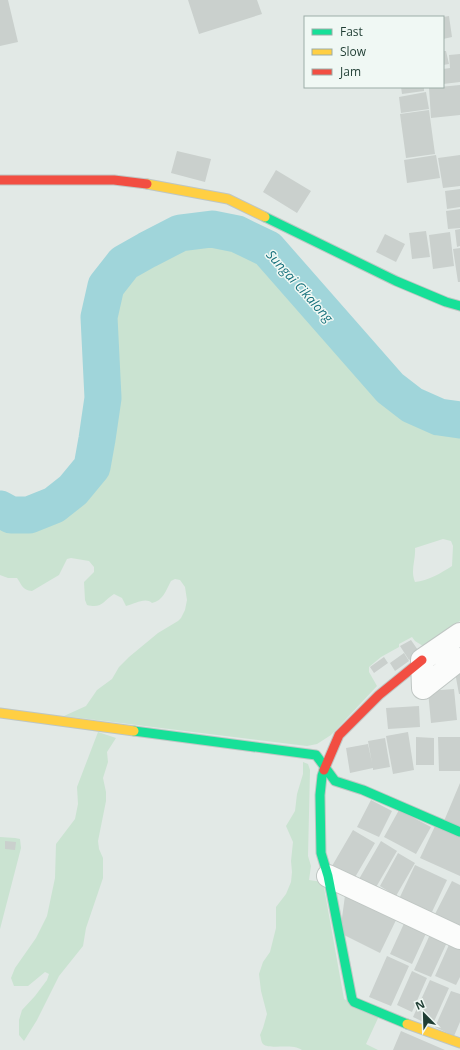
<svg xmlns="http://www.w3.org/2000/svg" width="460" height="1050" font-family="'Open Sans',sans-serif">
<rect width="100%" height="100%" fill="#e2e9e6"/>
<path fill="#cae3d1" fill-rule="evenodd" d="M210 244H236L260 257 279 272 300 298 311 307 334 342 349 362 361 376 378 391 401 416 430 432 460 438V621L423 646 415 641 412 637 399 644V647L381 657 369 667V672L377 686 331 735 317 744 307 746 64 716 86 706 97 690 112 679 119 667 129 657 158 633 178 621 181 618 185 610 187 600 185 587 180 580 175 579 171 581C166 590 163 601 152 603 145 597 135 604 126 606L122 598 114 594C103 601 102 609 87 605L85 600 84 582 94 572V567L89 561 71 558 67 559 59 575 32 591C22 590 22 585 17 578H8L0 575V519L11 521 37 520 55 517 79 501 95 473 104 445 110 398 113 362 109 310 119 293 131 281 153 264 184 250ZM443 539 451 541 453 546 452 566C441 573 428 581 415 582 410 570 416 560 415 548Z
M98 732 116 738 107 752 108 762 103 778 106 792V801L98 841 99 849 103 858V878L86 928 83 946 59 976 37 1020 24 1041 19 1035V1020L22 1010 35 996 47 980 49 974 45 972 28 986H14L11 978 15 968 36 938 47 916 55 878 56 844 75 819 78 804 77 787Z
M303 762 308 764 310 770 308 856 311 866 309 880 323 882 344 999 379 1016 366 1044 378 1050H302C292 1043 269 1050 263 1044 261 1042 261 1037 260 1035L263 1028 267 1014 261 991 259 974 263 962 270 952 276 928V907L286 894 291 882 292 872 291 861 293 842 286 826 295 811 297 794 303 774Z
M0 837 15 838 20 839 21 848 0 929Z"/>
<g fill="none" stroke-linecap="round" stroke-linejoin="round">
<path stroke="#a0d5da" stroke-width="37" d="M0 509 11 515H29L54 505 73 490 92 467 97 439 103 398 99 317 106 286 124 263 147 250 180 233 212 229 237 234 268 249 390 388 412 405 439 417 460 420"/>
</g>
<path fill="#cad0cd" d="M0 0H8L18 42 0 46Z
M188 0H257L262 14 199 34Z
M449 16 452 37 443 39V17Z
M443 51H446L449 64 443 65Z
M460 54V82L443 84V69L450 68 449 55Z
M460 85V115L431 118 429 88Z
M401 87H424V91L402 94Z
M426 92 429 109 401 113 399 97Z
M429 110 435 154 406 158 400 114Z
M177 151 211 159 205 182 171 173Z
M436 155 440 178 407 183 404 160Z
M460 155V186L443 188 438 158Z
M276 170 311 191 297 213 263 192Z
M460 189V207L447 209 445 191Z
M460 209V228L448 229 446 211Z
M460 229V246L457 247 455 230Z
M426 231 430 257 412 259 409 233Z
M450 232 454 266 433 269 429 235Z
M385 234 405 244 396 262 376 252Z
M460 248V282H458L453 249Z
M411 640 420 653 409 660 400 646Z
M404 653 409 661 395 671 390 663Z
M384 657 388 663 374 673 370 667Z
M460 666V694H459L454 667Z
M454 689 457 720 431 723 428 691Z
M419 706 420 727 388 729 386 708Z
M408 732 414 770 393 774 386 736Z
M416 737 434 738V765H416Z
M438 737H460V771H439Z
M385 738 390 767 373 770V768L350 773 346 748 368 744 372 763 368 741Z
M460 783V828L444 821Z
M371 800 392 811 379 837 357 827Z
M399 810 431 827 416 854 384 837Z
M436 824 460 835V876L420 858Z
M353 830 375 843 354 879 332 866Z
M5 841 16 842 15 850 5 849Z
M381 841 397 851 375 889 359 879Z
M398 853 415 863 396 896 380 886Z
M415 865 447 880 431 914 399 899Z
M452 881 460 885V928L434 916Z
M346 888 399 914 380 953 340 933Z
M407 917 429 927 412 964 390 954Z
M432 930 449 938 431 977 414 970Z
M452 938 460 941V977L456 985 435 976Z
M387 956 409 966 391 1006 369 997Z
M412 971 427 978 412 1012 397 1005Z
M430 980 449 988 432 1026 413 1017Z
M451 991 460 994V1022L454 1036 435 1027Z
M401 1031 445 1050H393Z"/>
<g fill="none" stroke-linecap="round" stroke-linejoin="round">
<g stroke="#bfc6c3" stroke-width="24">
<path id="street" d="M423 688 422 660 460 634
M423 688 460 659
M328 876 460 938"/>
</g>
<g stroke="#bec6c3" stroke-width="11">
<path id="fast" d="M265 217 396 281 446 302 460 306
M134 731 316 755 335 781 363 790 460 832
M324 770 322 776 320 795 321 853 328 876 352 999 354 1002 407 1024"/>
</g>
<g stroke="#bec6c3" stroke-width="11">
<path id="slow" d="M147 184 228 199 265 217
M0 713 134 731
M407 1024 460 1043"/>
</g>
<g stroke="#bec6c3" stroke-width="11">
<path id="jam" d="M0 180H114L147 184
M324 770 339 735 379 695 422 660"/>
</g>
<use href="#street" stroke="#fbfcfb" stroke-width="22"/>
<use href="#fast" stroke="#16e098" stroke-width="9"/>
<use href="#slow" stroke="#ffcf43" stroke-width="9"/>
<use href="#jam" stroke="#f24e42" stroke-width="9"/>
</g>
<g text-anchor="middle" dominant-baseline="central" stroke-width="3" stroke-linejoin="round" paint-order="stroke">
<g font-size="13" font-style="italic" fill="#16717c" stroke="#f0f8f4">
<text transform="translate(300 286) rotate(48)">Sungai Cikalong</text>
</g>
</g>
<rect x="304" y="16" width="140" height="72" fill="#f0f8f4" stroke="#9cada7"/>
<rect x="312" y="29" width="20" height="6" fill="#16e098" stroke="#9cada7"/>
<text x="340" y="36" font-size="12" fill="#1f3d33">Fast</text>
<rect x="312" y="49" width="20" height="6" fill="#ffcf43" stroke="#9cada7"/>
<text x="340" y="56" font-size="12" fill="#1f3d33">Slow</text>
<rect x="312" y="69" width="20" height="6" fill="#f24e42" stroke="#9cada7"/>
<text x="340" y="76" font-size="12" fill="#1f3d33">Jam</text>
<g transform="translate(424 1014) rotate(337)" stroke="#f0f8f4" stroke-width="3" paint-order="stroke">
<path d="M0-3L7 15L0 10L-7 15Z" fill="#1f3d33"/>
<text y="-6" font-size="11" font-weight="bold" text-anchor="middle" fill="#1f3d33">N</text>
</g>
</svg>
